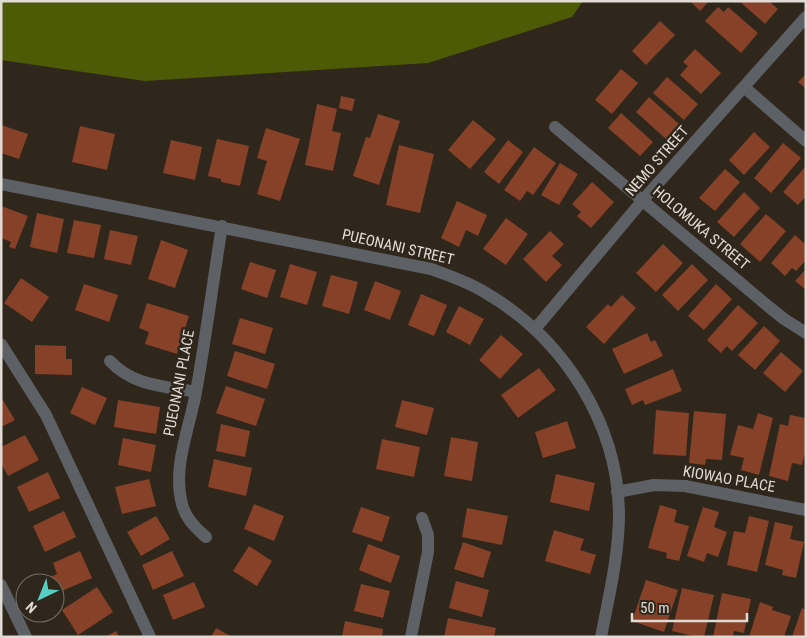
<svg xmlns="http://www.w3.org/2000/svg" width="807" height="638" font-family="'Roboto Condensed',sans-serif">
<rect width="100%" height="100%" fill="#2f271c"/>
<path fill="#4d5b07" d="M1 1H583L572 17 428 63 145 81 1 60Z"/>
<path fill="#864128" d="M690 1H709L700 11Z
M739 1H769L778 9 765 24Z
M718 7 724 12 728 7 758 33 741 53 705 21Z
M660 21 675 35 646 65 632 51Z
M695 49 721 73 701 94 680 75 688 66 683 62Z
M621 69 638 83 612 114 595 100Z
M806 74V89L798 82Z
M667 77 698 104 684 120 653 93Z
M341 96 355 99 352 111 339 108Z
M649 97 679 124 666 139 636 112Z
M317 104 337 109 332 131 341 133 333 171 305 165Z
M621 113 653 142 640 156 608 128Z
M378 114 400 121 379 185 353 176 366 137 370 138Z
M473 120 496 139 470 169 448 150Z
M1 125 28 134 19 159 1 153Z
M80 126 115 134 107 170 72 162Z
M266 128 300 139 280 201 257 194 267 161 257 158Z
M754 132 770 147 744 175 729 160Z
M217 139 249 146 240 186 221 182V179L208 176Z
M171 140 202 147 195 180 163 173Z
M508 140 523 152 499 184 484 172Z
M783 143 801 158 771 193 754 178Z
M399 145 434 154 420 213 386 205Z
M534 147 556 163 533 195 527 191 520 201 504 190Z
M560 163 578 174 559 205 541 195Z
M806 166V196L798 205 783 192Z
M725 169 740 182 715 211 699 198Z
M592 182 614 202 591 228 577 216 581 212 572 204Z
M744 192 760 208 734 237 717 222Z
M457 201 487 215 478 236 466 230 459 247 441 238Z
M1 206 28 216 15 249 9 247 11 242 1 238Z
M37 213 64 219 57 253 30 247Z
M766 214 786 231 760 262 740 244Z
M506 218 528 234 506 265 483 249Z
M74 220 101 225 94 258 67 253Z
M110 230 138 236 131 265 104 259Z
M550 231 564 244 552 256 562 265 546 282 523 259Z
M795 235 806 245V260L796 271 792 268 785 276 771 263Z
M161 240 188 250 175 288 148 279Z
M663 244 683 263 656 292 636 273Z
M250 262 276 270 267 298 241 289Z
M290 264 317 272 307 305 280 297Z
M692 264 708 280 678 311 662 295Z
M806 269V290L795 281Z
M331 275 358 282 349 314 322 306Z
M21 278 49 297 32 322 4 303Z
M375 281 401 291 390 320 364 310Z
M84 284 118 295 109 322 75 310Z
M716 284 732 299 704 330 688 316Z
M421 294 447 305 434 336 408 325Z
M622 295 636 308 604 344 586 327 608 304 611 307Z
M147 303 189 316 177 354 145 344 149 332 139 328Z
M738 305 758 323 732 351 727 346 721 353 707 340Z
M459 306 484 319 470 345 446 332Z
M240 318 273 328 265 354 232 344Z
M764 326 780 341 755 370 738 355Z
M647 333 651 342 655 340 663 356 624 374 612 349Z
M501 335 523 354 500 379 479 360Z
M35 345 66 346V359H72V375L35 374Z
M235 351 275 364 267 389 227 376Z
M781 352 803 371 785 392 763 373Z
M539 368 556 390 518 418 501 395Z
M673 369 682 391 645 405 643 400 632 405 625 389Z
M226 386 265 399 256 426 216 413Z
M82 387 107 398 95 425 70 413Z
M1 397 15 420 1 427Z
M118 400 160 407 156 434 114 427Z
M402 400 434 408 427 435 395 427Z
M656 410 689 413 686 456 653 454Z
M694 411 726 414 722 460 706 459 705 465 689 463Z
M758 413 773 418 759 475 741 470 744 458 730 455 738 425 753 429Z
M790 415 806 418V449L802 465 792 463 788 481 769 476 780 424 788 426Z
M567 421 576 448 543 458 535 432Z
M221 424 250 431 245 457 216 451Z
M25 435 39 460 8 476 1 463V447Z
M451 437 478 442 472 481 444 476Z
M123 438 156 445 151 472 118 465Z
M382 439 420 447 414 477 376 469Z
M214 459 252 468 246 496 208 487Z
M48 472 60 498 29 512 17 487Z
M556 474 595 483 589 511 550 502Z
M149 479 156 506 122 514 115 487Z
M254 504 284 516 274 541 244 529Z
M660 505 677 510 674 522 689 526 679 561 666 558 667 553 648 548Z
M361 507 390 517 382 542 352 532Z
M703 507 719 512 714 527 727 532 718 557 707 553 704 562 687 556Z
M467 508 508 516 502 545 462 537Z
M64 511 76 537 45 552 33 526Z
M156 516 170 539 141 556 127 532Z
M749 516 769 521 757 572 727 565 734 531 745 533Z
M775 522 793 526 790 539 804 542 796 578 782 575 783 570 765 565Z
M554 530 584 539 580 550 596 555 590 574 545 561Z
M463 542 491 552 483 578 454 569Z
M368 544 400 556 391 583 359 570Z
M249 546 272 561 257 586 233 571Z
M80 551 92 578 55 594V583H45L44 580 57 574 53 563Z
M172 551 184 576 153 590 142 565Z
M646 580 678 590 664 632 632 621Z
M456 581 489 590 482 617 449 608Z
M194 582 205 607 173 620 163 595Z
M361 584 390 591 383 618 354 611Z
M97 587 113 612 78 635 62 610Z
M682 588 714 595 704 637H697L672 631Z
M722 593 751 599 744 633 734 631 733 637H713Z
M760 602 773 607 772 610 791 616 784 637H749Z
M802 608 806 610V637H792Z
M448 618 496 628 494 637H444Z
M345 621 383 629 382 637H342Z
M216 628 232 637H211Z
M116 631 119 637H105Z"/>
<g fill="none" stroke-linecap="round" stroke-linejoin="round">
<path stroke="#5d6166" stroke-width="12" d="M744 87 806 141
M555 127 763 302 784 319 806 333
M1 184 431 269C450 276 469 282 486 293 563 338 618 423 619 513 619 555 609 596 601 637
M535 329 643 200 806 17
M1 344 46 415 150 637
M110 361C133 386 164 386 196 392
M617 492 654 485 685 486 806 510
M206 537C195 528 185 517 182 504 172 467 190 427 196 392 206 337 213 281 222 226
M411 637 428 552V535L422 518"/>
<path stroke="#5d6166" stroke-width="12" d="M1 585 26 637"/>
</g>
<g text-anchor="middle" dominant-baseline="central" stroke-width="5" stroke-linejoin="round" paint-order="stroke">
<g font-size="15" fill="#e0dbd4" stroke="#2f271c">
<text transform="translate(657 161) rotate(-49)">NEMO STREET</text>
<text transform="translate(701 228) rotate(40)">HOLOMUKA STREET</text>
<text transform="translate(398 247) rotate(13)">PUEONANI STREET</text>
<text transform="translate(179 383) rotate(-79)">PUEONANI PLACE</text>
<text transform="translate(729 479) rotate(10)">KIOWAO PLACE</text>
</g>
</g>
<rect width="807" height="638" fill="none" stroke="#e0dbd4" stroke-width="5"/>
<g transform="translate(40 598) rotate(223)"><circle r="24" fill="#2f271c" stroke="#766f66"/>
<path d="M0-4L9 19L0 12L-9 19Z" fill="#55cec4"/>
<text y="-8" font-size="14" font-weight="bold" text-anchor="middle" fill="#e0dbd4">N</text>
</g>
<path d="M632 613v8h115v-8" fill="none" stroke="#e0dbd4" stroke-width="2.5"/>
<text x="640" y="613" font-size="15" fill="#e0dbd4" stroke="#2f271c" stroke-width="4" paint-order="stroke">50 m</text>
</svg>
